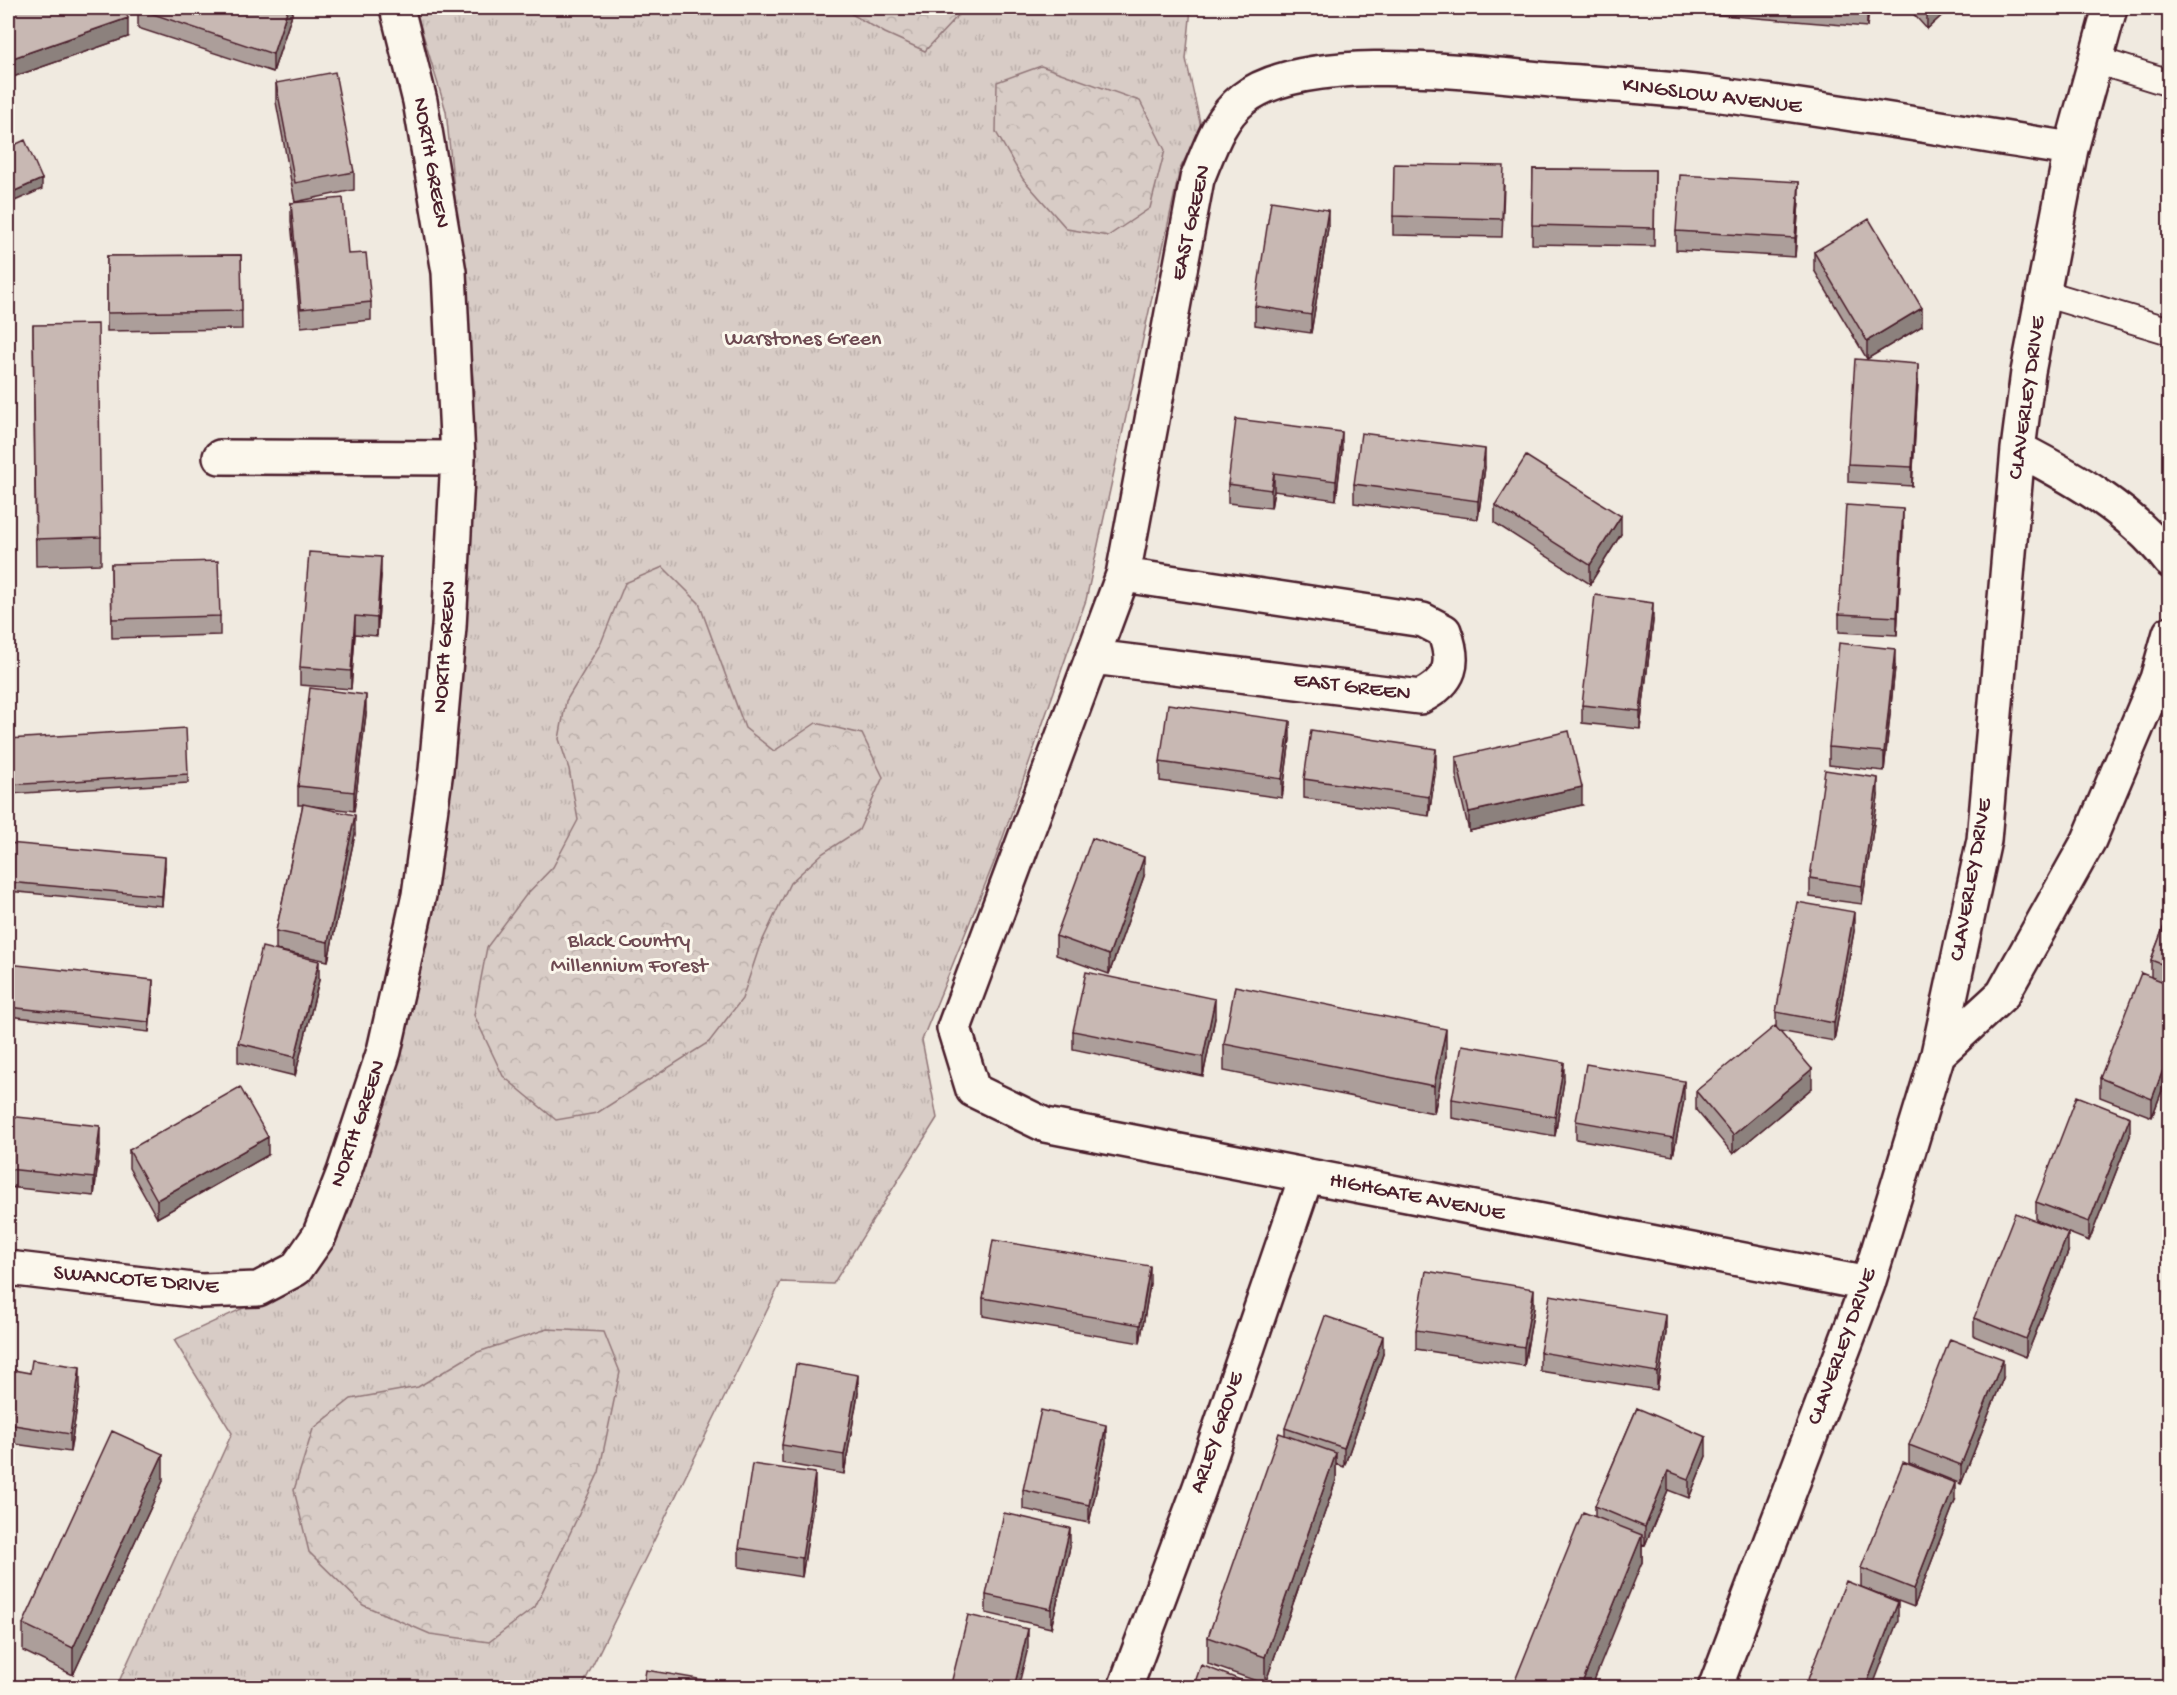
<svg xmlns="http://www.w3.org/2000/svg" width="2177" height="1695" font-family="'Gochi Hand',sans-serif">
<defs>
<pattern id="grass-tufts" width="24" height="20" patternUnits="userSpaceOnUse" patternTransform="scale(1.5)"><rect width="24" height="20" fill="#d8ccc6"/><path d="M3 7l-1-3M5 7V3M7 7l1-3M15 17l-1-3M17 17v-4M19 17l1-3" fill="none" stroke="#bbafaa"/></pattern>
<pattern id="forest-crowns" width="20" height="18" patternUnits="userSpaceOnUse" patternTransform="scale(1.5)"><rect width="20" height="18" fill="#d8ccc6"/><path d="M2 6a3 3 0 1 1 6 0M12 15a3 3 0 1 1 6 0" fill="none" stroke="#bbafaa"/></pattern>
</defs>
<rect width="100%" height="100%" fill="#f0eae0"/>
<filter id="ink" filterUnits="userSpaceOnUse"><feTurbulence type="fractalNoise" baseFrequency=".0167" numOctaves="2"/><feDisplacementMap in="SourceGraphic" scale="12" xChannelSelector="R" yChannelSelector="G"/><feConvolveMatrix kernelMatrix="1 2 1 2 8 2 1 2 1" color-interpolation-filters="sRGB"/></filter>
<g filter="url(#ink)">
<path fill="url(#grass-tufts)" stroke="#917678" stroke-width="1.5" d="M415 8H1191L1186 59 1201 127 1180 169 1086 600 995 860 922 1040 937 1118 833 1284 781 1282 582 1687 116 1688 232 1433 174 1340 313 1276 378 1131 428 913 465 621 474 387 446 111Z"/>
<path fill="url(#forest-crowns)" stroke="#917678" stroke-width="1.5" d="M841 8H965L925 51 885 33Z
M1041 66 1140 101 1165 150 1150 208 1108 236 1067 229 1023 179 996 132 997 82Z
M663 567 699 603 745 728 774 751 816 723 862 734 883 777 859 830 823 853 790 883 759 948 742 999 709 1042 597 1113 556 1120 503 1076 474 1015 487 947 526 895 553 867 578 820 569 769 559 739 566 701 601 643 625 583Z
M547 1329 604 1332 620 1372 599 1472 535 1607 489 1642 430 1634 363 1605 309 1552 294 1490 313 1429 351 1399 418 1387 475 1353Z"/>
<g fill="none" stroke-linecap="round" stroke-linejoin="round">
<g stroke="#4a1f2b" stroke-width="30">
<path id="lane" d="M2095 60 2170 83
M2043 293 2170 331"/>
</g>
<g stroke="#4a1f2b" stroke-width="38">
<path id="street" d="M2018 449C2074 478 2131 510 2170 561
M220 457 458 458
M1093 657 1420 697C1452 681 1456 663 1444 631L1423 620 1123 575
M1938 1054 2003 994 2089 840 2157 679 2170 633
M8 1268 201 1291 258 1289 296 1269 319 1236 344 1172 384 1051 419 895 436 770 449 627 458 458 449 272 420 101 397 8
M1868 1284 1045 1125 973 1090 954 1028 1123 575 1197 179C1209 151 1218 119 1243 99 1305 50 1475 73 1551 80 1603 84 1654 87 1705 93 1827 108 1949 130 2071 149
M1125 1688 1200 1487 1306 1177
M1715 1688 1868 1284 1938 1054 1984 840 2018 449 2028 372 2071 149 2110 8"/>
</g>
<use href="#lane" stroke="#fbf7ec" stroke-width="26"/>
<use href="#street" stroke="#fbf7ec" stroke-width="33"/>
</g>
<path fill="#ac9e9a" stroke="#4a1f2b" stroke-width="1.5" d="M8 8 128 37 10 78 8 71Z
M294 8 273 72 138 28V9Z
M1575 8H1628V11Z
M1649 8H1869L1867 27 1649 9Z
M1908 8H1950L1927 29Z
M276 83 354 172V190L295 202 276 102Z
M1533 169 1655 170 1654 246 1532 244Z
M1504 185 1502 237 1393 235V216Z
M1799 200 1795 257 1676 250V231Z
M291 203 348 254 371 302V320L301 327 291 221Z
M1328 228 1311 333 1255 325V306Z
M1814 252 1922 326 1867 359 1814 270Z
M241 255 242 329 107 331V256Z
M33 325 101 537V564L36 566Z
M1918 382 1912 486 1848 482V464Z
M1342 450 1336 500 1274 491 1271 508 1228 503V484Z
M1485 467 1478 519 1354 503V484Z
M1495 505 1621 534 1590 584 1495 523Z
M1903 528 1897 635 1839 632V614Z
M111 564 220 616V635L112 638Z
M381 576 377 636 355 634 351 689 300 685V667Z
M1653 621 1640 729 1582 723V705Z
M1895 667 1884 771 1829 765V747Z
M366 714 354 811 312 806 355 834 328 961 276 950V931L303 805H298V786Z
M8 739 188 774V783L8 794Z
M1290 739 1282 798 1160 781V762Z
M1456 757 1582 805 1469 831 1456 775Z
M1436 767 1429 816 1304 798V779Z
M1878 796 1862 904 1810 897V878Z
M8 843 165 867 162 906 8 891Z
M1144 876 1109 974 1056 955V936Z
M2169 913V1072L2152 1117 2100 1097V1078L2151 977V960Z
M1854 931 1834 1041 1779 1031 1812 1088 1733 1154 1696 1110V1091L1776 1028V1012Z
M8 964 153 990 149 1032 8 1016Z
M319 980 295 1076 238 1062V1043Z
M1215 1018 1203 1076 1073 1049V1031Z
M1224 1044 1446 1056 1434 1113 1224 1071Z
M1564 1081 1555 1136 1452 1118V1099Z
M1684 1100 1673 1156 1576 1139V1121Z
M8 1116 100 1145 94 1196 8 1187Z
M2130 1136 2089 1241 2036 1220V1202Z
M129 1150 268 1155 157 1218 129 1168Z
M2068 1252 2026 1357 1974 1336V1318Z
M1150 1284 1140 1343 983 1316V1298Z
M1534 1308 1524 1366 1416 1349V1330Z
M1666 1333 1657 1390 1540 1371V1352Z
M1383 1354 1344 1467 1336 1464V1480L1265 1684 1208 1664V1637L1285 1436V1428Z
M8 1369 80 1386 70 1452 8 1443Z
M2003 1378 1961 1484 1909 1463V1445Z
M858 1393 844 1474 782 1463V1445Z
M1637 1408 1706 1456 1689 1498 1668 1490 1645 1545 1642 1544V1562L1595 1517V1506Z
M1106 1444 1089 1523 1023 1509V1490Z
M163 1481 73 1675 23 1651V1624Z
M815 1492 802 1577 739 1567V1548Z
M1955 1501 1914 1607 1861 1587V1568Z
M1070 1547 1051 1628 986 1613V1595Z"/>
<path fill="#8c817d" stroke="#4a1f2b" stroke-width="1.5" d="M288 8H294L273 72V54Z
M1867 8H1869L1867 27Z
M1930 8H1950L1927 29V10Z
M128 18V37L10 78V59Z
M42 179V189L8 204V194Z
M1799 182V200L1795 257V238Z
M1328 210V228L1311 333V315Z
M1922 308V326L1867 359V341Z
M1918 364V382L1912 486V467Z
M1342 432V450L1336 500V481Z
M1485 449V467L1478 519V501Z
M1274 473V491L1271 508V490Z
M1903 509V528L1897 635V617Z
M1621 516V534L1590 584V565Z
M381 557V576L377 636V618Z
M1653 603V621L1640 729V711Z
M355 616V634L351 689V671Z
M1895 649V667L1884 771V752Z
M366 695V714L354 811V792Z
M1290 721V739L1282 798V779Z
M1436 749V767L1429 816V797Z
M1878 778V796L1862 904V886Z
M1582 787V805L1469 831V812Z
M355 815V834L328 961V942Z
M165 857V867L162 906V896Z
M1144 857V876L1109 974V955Z
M1854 912V931L1834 1041V1023Z
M319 961V980L295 1076V1057Z
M153 980V990L149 1032V1022Z
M1215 999V1018L1203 1076V1057Z
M1446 1029V1056L1434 1113V1086Z
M2169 1054V1072L2152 1117V1099Z
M1564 1062V1081L1555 1136V1117Z
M1812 1069V1088L1733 1154V1135Z
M1684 1081V1100L1673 1156V1138Z
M2130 1117V1136L2089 1241V1222Z
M100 1126V1145L94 1196V1178Z
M268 1137V1155L157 1218V1200Z
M2068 1233V1252L2026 1357V1339Z
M1150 1266V1284L1140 1343V1325Z
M1534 1289V1308L1524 1366V1347Z
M1666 1315V1333L1657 1390V1372Z
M1383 1336V1354L1344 1467V1448Z
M2003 1359V1378L1961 1484V1465Z
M80 1367V1386L70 1452V1434Z
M858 1375V1393L844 1474V1455Z
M1106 1425V1444L1089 1523V1505Z
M1706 1437V1456L1689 1498V1479Z
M1336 1453V1480L1265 1684V1657Z
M163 1454V1481L73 1675V1648Z
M1668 1471V1490L1645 1545V1527Z
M815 1473V1492L802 1577V1558Z
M1955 1483V1501L1914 1607V1589Z
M1070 1528V1547L1051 1628V1609Z
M1642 1535V1562L1591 1688H1580Z
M1898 1602V1620L1872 1688H1865Z
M1028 1629V1648L1018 1688H1014Z"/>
<path fill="#c8b8b3" stroke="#4a1f2b" stroke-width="1.5" d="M8 8H124L128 18 10 59 8 52Z
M138 8H288L273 54 138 9Z
M335 72 354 172 295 183 276 83Z
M25 140 42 179 8 194V148Z
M1394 164 1504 166 1502 219 1393 216Z
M1533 169 1655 170 1654 228 1532 225Z
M1680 175 1799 182 1795 238 1676 231Z
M343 198 348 254 366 253 371 302 301 309 291 203Z
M1271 201 1328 210 1311 315 1255 306Z
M1869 219 1922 308 1867 341 1814 252Z
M241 255 242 311 107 313V256Z
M98 324 101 537 36 539 33 325Z
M1855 359 1918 364 1912 467 1848 464Z
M1236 419 1342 432 1336 481 1274 473 1271 490 1228 484Z
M1361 433 1485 449 1478 501 1354 484Z
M1526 456 1621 516 1590 565 1495 505Z
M1846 505 1903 509 1897 617 1839 614Z
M309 552 381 557 377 618 355 616 351 671 300 667Z
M218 561 220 616 112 619 111 564Z
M1595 595 1653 603 1640 711 1582 705Z
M1839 643 1895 649 1884 752 1829 747Z
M310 688 366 695 354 792 298 786Z
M1168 704 1290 721 1282 779 1160 762Z
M186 728 188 774 8 785V739Z
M1311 730 1436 749 1429 797 1304 779Z
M1569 731 1582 787 1469 812 1456 757Z
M1825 770 1878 778 1862 886 1810 878Z
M303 804 355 815 328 942 276 931Z
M1092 838 1144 857 1109 955 1056 936Z
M8 843 165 857 162 896 8 882Z
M1797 902 1854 912 1834 1023 1776 1012Z
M2169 913V967L2151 960Z
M262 947 319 961 295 1057 238 1043Z
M8 964 153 980 149 1022 8 1007Z
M1086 972 1215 999 1203 1057 1073 1031Z
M2141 973 2169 984V1054L2152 1099 2100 1078Z
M1235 986 1446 1029 1434 1086 1224 1044Z
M1775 1026 1812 1069 1733 1135 1696 1091Z
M1462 1045 1564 1062 1555 1117 1452 1099Z
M1586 1064 1684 1081 1673 1138 1576 1121Z
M240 1087 268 1137 157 1200 129 1150Z
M2077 1096 2130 1117 2089 1222 2036 1202Z
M8 1116 100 1126 94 1178 8 1169Z
M2015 1213 2068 1233 2026 1339 1974 1318Z
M993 1240 1150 1266 1140 1325 983 1298Z
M1426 1271 1534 1289 1524 1347 1416 1330Z
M1550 1295 1666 1315 1657 1372 1540 1352Z
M1325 1316 1383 1336 1344 1448 1285 1428Z
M1950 1339 2003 1359 1961 1465 1909 1445Z
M32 1360 80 1367 70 1434 8 1424V1369L30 1373Z
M796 1364 858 1375 844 1455 782 1445Z
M1637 1408 1706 1437 1689 1479 1668 1471 1645 1527 1595 1506Z
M1041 1410 1106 1425 1089 1505 1023 1490Z
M112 1431 163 1454 73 1648 23 1624Z
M1279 1433 1336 1453 1265 1657 1208 1637Z
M1903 1462 1955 1483 1914 1589 1861 1568Z
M752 1464 815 1473 802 1558 739 1548Z
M1583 1512 1642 1535 1580 1688H1512Z
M1004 1513 1070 1528 1051 1609 986 1595Z
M1846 1581 1898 1602 1865 1688H1805V1687Z
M968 1615 1028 1629 1014 1688H950Z
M1201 1665 1259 1687V1688H1193Z
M646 1670 739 1686 738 1688H643Z"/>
</g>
<g text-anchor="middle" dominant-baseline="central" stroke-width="6" stroke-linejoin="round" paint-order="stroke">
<g font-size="22" fill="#4a1f2b" stroke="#fbf7ec">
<text transform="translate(1712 97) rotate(7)">KINGSLOW AVENUE</text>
<text transform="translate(430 163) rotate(80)">NORTH GREEN</text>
<text transform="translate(1192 223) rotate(-77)">EAST GREEN</text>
<text transform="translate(2028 398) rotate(-82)">CLAVERLEY DRIVE</text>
<text transform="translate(446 647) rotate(-86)">NORTH GREEN</text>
<text transform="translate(1352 688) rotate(7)">EAST GREEN</text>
<text transform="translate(1972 880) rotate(-80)">CLAVERLEY DRIVE</text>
<text transform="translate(359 1124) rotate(-71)">NORTH GREEN</text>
<text transform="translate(1417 1198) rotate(11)">HIGHGATE AVENUE</text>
<text transform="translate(136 1281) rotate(5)">SWANCOTE DRIVE</text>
<text transform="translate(1843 1347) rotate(-70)">CLAVERLEY DRIVE</text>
<text transform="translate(1218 1433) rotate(-71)">ARLEY GROVE</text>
</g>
<g font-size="22" fill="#6e4a52" stroke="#fbf7ec">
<text x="803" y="340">Warstones Green</text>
<text x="629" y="942">Black Country<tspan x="629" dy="25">Millennium Forest</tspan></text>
</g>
</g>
<rect width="2177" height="1695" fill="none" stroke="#fbf7ec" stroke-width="30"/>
<rect x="15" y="15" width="2147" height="1665" fill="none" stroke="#4a1f2b" stroke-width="2" filter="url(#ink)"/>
</svg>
